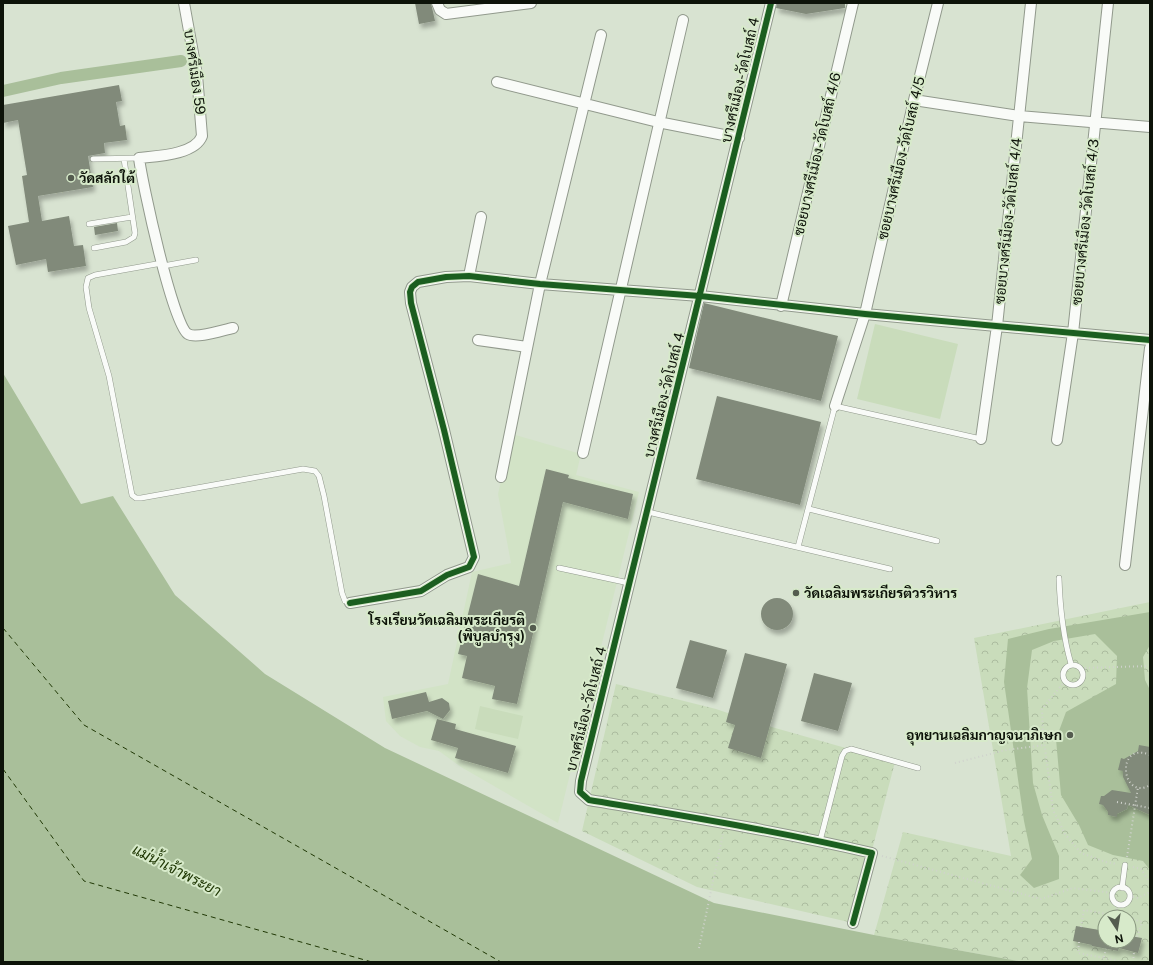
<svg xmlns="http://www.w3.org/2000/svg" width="1153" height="965" font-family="'Public Sans',Sarabun,sans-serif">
<defs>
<pattern id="forest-crowns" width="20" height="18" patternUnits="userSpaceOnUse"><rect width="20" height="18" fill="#c9dcbb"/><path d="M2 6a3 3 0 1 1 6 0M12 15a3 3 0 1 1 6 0" fill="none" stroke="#abbc9f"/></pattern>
<filter id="shadow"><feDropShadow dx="2.5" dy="4.5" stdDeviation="2" flood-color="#0004"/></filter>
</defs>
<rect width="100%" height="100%" fill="#d8e3d1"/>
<path fill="#d2e3c6" d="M512 434 581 454 576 475 639 492 558 823 461 767 439 751 420 747 400 736 386 721 383 697 448 684 472 572 511 563 498 494Z"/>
<path fill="url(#forest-crowns)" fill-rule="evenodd" d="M1150 602V962H1024L874 935 903 832 1011 856 974 638ZM1105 917H1129V941H1105Z
M616 684 716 709 754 722 895 762 853 923 697 887 582 831Z"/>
<path fill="#c9dcbb" d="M875 324 958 344 940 419 857 399Z
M480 706 523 716 518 739 475 729Z"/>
<path fill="#a9bf9a" d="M3 373 81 504 113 496 175 595 265 674 385 748 714 903 874 935 1024 962H3Z
M1150 612V645L1143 657 1145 680 1150 690V870L1143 861 1113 855 1088 845 1079 825 1061 795 1056 739 1066 712 1116 684 1117 656 1095 634 1054 641 1032 650 1027 688 1033 783 1042 815 1059 856V879L1034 888 1020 875 1032 859 1024 821 1004 682 1008 639 1049 629Z"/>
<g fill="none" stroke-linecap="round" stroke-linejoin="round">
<path stroke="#a9bf9a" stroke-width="12" d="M3 91 61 78 181 61"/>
<path stroke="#203805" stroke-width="1" stroke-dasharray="5 4" stroke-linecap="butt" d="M3 628 84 725 501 962
M3 769 84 881 372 962"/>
</g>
<path fill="#818a7a" filter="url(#shadow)" d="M415 3H431L435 21 419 24Z
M777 3H845V8L806 14 776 8Z
M119 85 122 101 116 102 120 126 125 125 127 140 104 143 105 153 88 156 93 187 38 196 42 221 69 216 74 246 83 245 86 266 48 272 46 259 16 265 8 226 29 222 22 176 27 175 18 120 3 123V105Z
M117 223 118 231 95 235 94 227Z
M704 303 838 336 821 401 689 368Z
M717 396 821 422 800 505 696 479Z
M546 469 569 475 568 478 633 494 628 519 563 502 517 704 492 699 495 686 462 678 467 656 458 654 478 574 519 586Z
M761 614a16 16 0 1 1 32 0a16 16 0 1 1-32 0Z
M690 640 727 650 713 698 676 688Z
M745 653 787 664 761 758 728 748 735 725 726 722Z
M814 673 852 683 838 731 801 721Z
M426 692 429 702 442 698 449 703 450 710 443 719 427 711 392 719 388 701Z
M437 719 456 724 455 729 516 746 508 773 455 758 458 748 431 740Z
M1139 745 1150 747V815L1128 805 1127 809 1117 814V817L1108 815V812L1103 805 1099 804 1101 796H1104L1112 790 1131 793 1123 777V771L1118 770 1121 758 1124 759 1138 751Z
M1076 926 1105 931V941H1129L1130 936 1142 938 1138 953 1119 948 1118 951 1092 946V945L1073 941Z"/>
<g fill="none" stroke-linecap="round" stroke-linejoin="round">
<g stroke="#91998c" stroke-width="6">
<path id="service" d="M93 159 139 158
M89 224 132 217
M94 248 126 242 134 237 135 233 124 159
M162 263 95 275 88 278 86 287 89 308 109 376 132 495 136 498H141L303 469 315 471 319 476 324 496 342 593 345 601 350 603
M163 266 196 260
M809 509 937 541
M648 512 890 569
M798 547 835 406 981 439
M559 568 629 583
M1059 578C1060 608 1063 636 1071 664
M1063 675a10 10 0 1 1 20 0a10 10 0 1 1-20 0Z
M820 841 842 756 845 751 851 749 918 768
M1112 896a9 9 0 1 1 18 0a9 9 0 1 1-18 0Z
M1122 888 1125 865"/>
</g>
<g stroke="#91998c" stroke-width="12">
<path id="minor" d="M184 3 197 75 202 136C195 155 156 156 139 158 142 182 173 326 188 334 196 339 223 330 233 328
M437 3 440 10 446 14 531 3
M771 3 581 781 580 792 589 800C684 816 778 831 872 853L853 923
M497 82 658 122 739 138
M914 100 1019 116 1150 127
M469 276 481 217
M781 306 853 3
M478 340 527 347
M835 406 865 314 914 100 938 3
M981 439 997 326 1031 3
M1057 440 1073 333 1108 3
M583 453 683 20
M501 477 540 284 601 35
M1125 565 1150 348
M350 603 421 591 447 575 469 567 474 557 444 430 411 303 410 292 412 287 418 282 446 277 469 276 540 284 700 296 865 314 1150 340"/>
</g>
<path stroke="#d0d3cd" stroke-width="2" stroke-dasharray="1 3" stroke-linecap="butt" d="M1081 668 1150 666
M1065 681 1042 709 1043 733 1053 810 1065 834 1081 853 1106 862 1117 864
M1150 755C1115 740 1121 802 1150 785
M955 763 1006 750 1045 745
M1117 802 1150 808
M882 856 1041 899 1073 888 1113 893
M1127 857 1138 787
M1133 867 1141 869 1150 883
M1129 896 1138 898 1150 892
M1115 917 1118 904
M1129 918 1142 922 1137 937
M1081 927 1084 910 1123 917
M1079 942 1078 953 1124 962
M699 948 723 834
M1104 957 1106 949
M1133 962 1134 952"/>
<use href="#service" stroke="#f9fbf8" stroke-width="5"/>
<use href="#minor" stroke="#f9fbf8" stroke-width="10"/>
<g stroke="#d7eaca" stroke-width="8">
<path id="cycleway" d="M771 3 581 781 580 792 589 800C684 816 778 831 872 853L853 923
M350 603 421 591 447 575 469 567 474 557 444 430 411 303 410 292 412 287 418 282 446 277 469 276 540 284 700 296 865 314 1150 340"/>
</g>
<use href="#cycleway" stroke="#1b5e20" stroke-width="6"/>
</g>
<g fill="#545c4f" stroke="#d7eaca" stroke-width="1.5">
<circle cx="71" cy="178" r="4"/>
<circle cx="796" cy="593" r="4"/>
<circle cx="533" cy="628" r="4"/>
<circle cx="1070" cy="735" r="4"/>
</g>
<g text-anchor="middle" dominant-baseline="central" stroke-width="4" stroke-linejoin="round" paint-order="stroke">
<g font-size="14" fill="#0d1309" stroke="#d7eaca">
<text transform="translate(195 72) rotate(82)">บางศรีเมือง 59</text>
<text transform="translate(740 80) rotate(-77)">บางศรีเมือง-วัดโบสถ์ 4</text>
<text transform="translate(817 154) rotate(-77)">ซอยบางศรีเมือง-วัดโบสถ์ 4/6</text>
<text transform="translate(901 158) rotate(-77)">ซอยบางศรีเมือง-วัดโบสถ์ 4/5</text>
<text transform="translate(1008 221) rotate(-84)">ซอยบางศรีเมือง-วัดโบสถ์ 4/4</text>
<text transform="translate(1085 222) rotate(-84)">ซอยบางศรีเมือง-วัดโบสถ์ 4/3</text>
<text transform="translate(664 395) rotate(-76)">บางศรีเมือง-วัดโบสถ์ 4</text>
<text transform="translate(586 709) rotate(-76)">บางศรีเมือง-วัดโบสถ์ 4</text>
</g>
<g font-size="14" font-weight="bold" fill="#0d1309" stroke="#d7eaca" text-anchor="start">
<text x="79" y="178">วัดสลักใต้</text>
<text x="804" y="593">วัดเฉลิมพระเกียรติวรวิหาร</text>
<text x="525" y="620" text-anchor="end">โรงเรียนวัดเฉลิมพระเกียรติ<tspan x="525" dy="16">(พิบูลบำรุง)</tspan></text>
<text x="1062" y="735" text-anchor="end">อุทยานเฉลิมกาญจนาภิเษก</text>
</g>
<g font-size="15" font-style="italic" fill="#203805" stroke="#d7eaca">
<text transform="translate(177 870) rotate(27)">แม่น้ำเจ้าพระยา</text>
</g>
</g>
<rect width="1153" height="965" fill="none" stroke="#0d1309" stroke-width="8"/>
<g transform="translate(1117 929) rotate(168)"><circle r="19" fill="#d7eaca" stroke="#86947d"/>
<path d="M0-3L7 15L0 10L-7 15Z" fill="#545c4f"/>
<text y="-6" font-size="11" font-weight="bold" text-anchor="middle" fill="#0d1309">N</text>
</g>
</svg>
